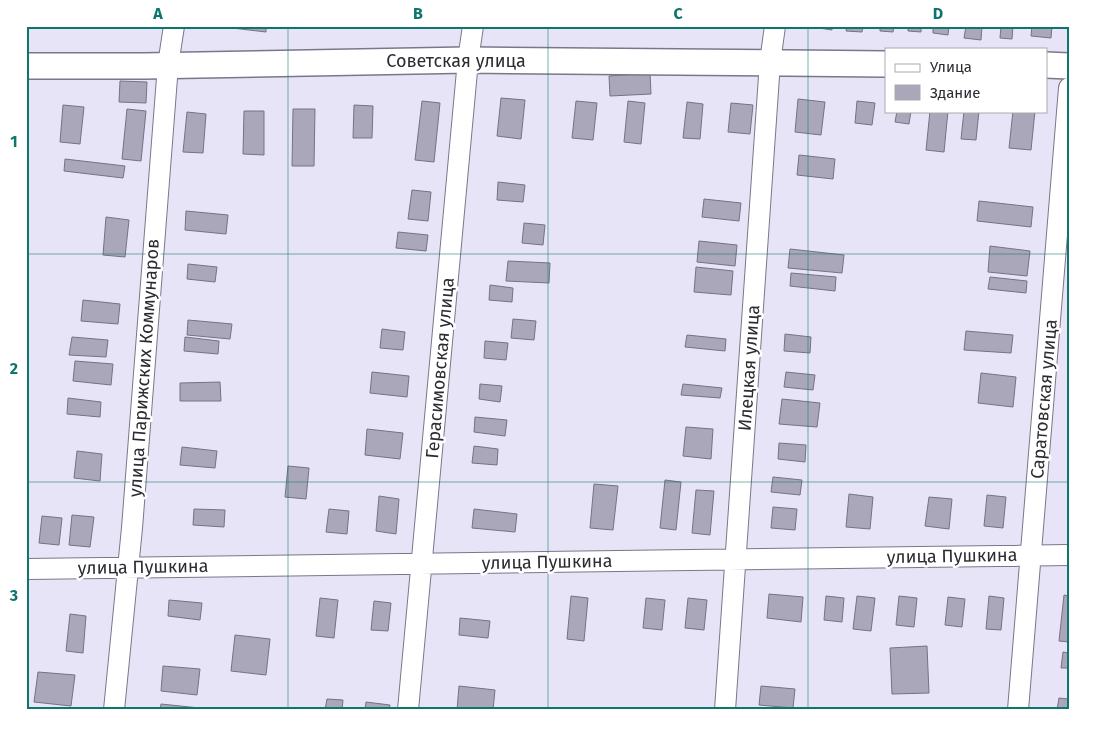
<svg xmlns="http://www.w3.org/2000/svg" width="1095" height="736" font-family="'Fira Sans',sans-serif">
<rect width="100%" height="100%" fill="#e7e4f7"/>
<path fill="#aaa7ba" stroke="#757283" d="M215 26H266V32Z
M806 26H832V30Z
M847 26H863L862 32 846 31Z
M880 26H894L893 32 880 31Z
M908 26H921V32L908 31Z
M933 26H949L948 35 933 33Z
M966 26H982L981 40 964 38Z
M1001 26H1013L1012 39 1000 38Z
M1032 26H1052L1051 38 1031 36Z
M650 73 651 94 610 96 609 76Z
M120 81 147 82 146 103 119 102Z
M501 98 525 100 521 139 497 136Z
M798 99 825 102 821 135 795 132Z
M422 101 440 103 434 162 415 160Z
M576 101 597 103 593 140 572 138Z
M628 101 645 103 641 144 624 142Z
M857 101 875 103 872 125 855 123Z
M687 102 703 104 700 139 683 138Z
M731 103 753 105 750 134 728 132Z
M63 105 84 107 80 144 60 142Z
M354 105 373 106 372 138H353Z
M127 109 146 111 141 161 122 159Z
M293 109H315L314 166H292Z
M244 111H264V155L243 154Z
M897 111H911L909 124 895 122Z
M930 111H948L944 152 926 150Z
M964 111H979L976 140 961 139Z
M1013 111H1035L1031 150 1009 148Z
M187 112 206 114 203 153 183 152Z
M799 155 835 159 833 179 797 175Z
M65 159 125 166 123 178 64 171Z
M498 182 525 185 523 202 497 200Z
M412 190 431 192 428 221 408 219Z
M704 199 741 203 739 221 702 217Z
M979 201 1033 207 1031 227 977 221Z
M186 211 228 215 226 234 185 230Z
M106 217 129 220 125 257 103 255Z
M524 223 545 225 543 245 522 243Z
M398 232 428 235 426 251 396 248Z
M699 241 737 245 735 266 697 262Z
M990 246 1030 251 1027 276 988 272Z
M790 249 844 255 842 273 788 268Z
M508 261 550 263 549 283 506 281Z
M188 264 217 267 215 282 187 279Z
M696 267 733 271 731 295 694 292Z
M791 273 836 277 835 291 790 286Z
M990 277 1027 281 1026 293 988 289Z
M490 285 513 288 512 302 489 300Z
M83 300 120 304 118 324 81 321Z
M513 319 536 321 534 340 511 338Z
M188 320 232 324 230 339 187 335Z
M382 329 405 332 403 350 380 348Z
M966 331 1013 335 1011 353 964 350Z
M785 334 811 337 810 353 784 351Z
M687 335 726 339 725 351 685 347Z
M72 337 108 340 106 357 69 355Z
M185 337 219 341 218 354 184 351Z
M485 341 508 343 506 360 484 358Z
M75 361 113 364 111 385 73 381Z
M372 372 409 376 407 397 370 393Z
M786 372 815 375 813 390 784 387Z
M981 373 1016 377 1013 407 978 403Z
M220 382 221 401H180V383Z
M480 384 502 386 500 402 479 399Z
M683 384 722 388 720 398 681 395Z
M68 398 101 402 100 417 67 414Z
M782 399 820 403 817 427 779 424Z
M475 417 507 420 505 436 474 432Z
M686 427 713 429 711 459 683 456Z
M367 429 403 433 400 459 365 455Z
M779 443 806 445 805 462 778 459Z
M474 446 498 449 497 465 472 463Z
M182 447 217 451 215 468 180 465Z
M77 451 102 454 100 481 74 478Z
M288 466 309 468 306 499 285 497Z
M773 477 802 480 800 495 771 492Z
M665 480 681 482 676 530 660 528Z
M594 484 618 486 613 530 590 528Z
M696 490 714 491 710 535 692 533Z
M849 494 873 497 870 529 846 527Z
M987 495 1006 497 1003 528 984 526Z
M379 496 399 499 396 534 376 531Z
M929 497 952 499 949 529 925 526Z
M773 507 797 509 795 530 771 528Z
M194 509 225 510 224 527 193 525Z
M329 509 349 511 347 534 326 532Z
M474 509 517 514 515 532 472 528Z
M72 515 94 517 90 547 69 545Z
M42 516 62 518 59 545 39 543Z
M769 594 803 597 801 622 767 618Z
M1064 595 1069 596V642L1059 641Z
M571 596 588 598 584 641 567 639Z
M826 596 844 598 842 622 824 620Z
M857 596 875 598 871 631 853 629Z
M899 596 917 598 914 627 896 625Z
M989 596 1004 598 1001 630 986 629Z
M948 597 965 599 962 627 945 625Z
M320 598 338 600 334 638 316 636Z
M646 598 665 600 662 630 643 628Z
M688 598 707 600 704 630 685 628Z
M169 600 202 603 200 620 168 616Z
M374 601 391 603 388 631 371 630Z
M70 614 86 616 83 653 66 651Z
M460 618 490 621 488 638 459 635Z
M235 635 270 639 266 675 231 671Z
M927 646 929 693 892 694 890 648Z
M1063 652 1069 653V668H1061Z
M163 666 200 669 197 695 161 691Z
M38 672 75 675 71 706 34 702Z
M459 686 495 690 493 710H457Z
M761 686 795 689 793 708 759 705Z
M1059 698 1069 699V710H1057Z
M327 699 343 700 342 710H325Z
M366 702 390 705 389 710H365Z
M161 704 209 709V710H160Z"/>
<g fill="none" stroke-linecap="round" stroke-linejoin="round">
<g stroke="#7a7788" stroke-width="22">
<path id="minor" d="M26 569 1069 555
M114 710 132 528 168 65 174 26
M408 710 468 60 473 26
M725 710 770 62 775 26
M1018 710 1069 88"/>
</g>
<g stroke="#7a7788" stroke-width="28">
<path id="tertiary" d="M1046 65 1069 66
M26 66H144L468 60 886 64"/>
</g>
<use href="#minor" stroke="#fff" stroke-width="20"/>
<use href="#tertiary" stroke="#fff" stroke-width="25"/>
</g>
<path fill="none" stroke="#0f766e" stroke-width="1" stroke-opacity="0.55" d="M288 26V710M548 26V710M808 26V710M26 254H1069M26 482H1069"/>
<g text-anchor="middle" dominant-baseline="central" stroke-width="5" stroke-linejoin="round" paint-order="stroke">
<g font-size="18" fill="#2c2b32" stroke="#fff">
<text x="456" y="61">Советская улица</text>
<text transform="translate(144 368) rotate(-86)">улица Парижских Коммунаров</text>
<text transform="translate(440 368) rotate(-85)">Герасимовская улица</text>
<text transform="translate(749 368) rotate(-86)">Илецкая улица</text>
<text transform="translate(1044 399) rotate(-85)">Саратовская улица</text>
<text transform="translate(952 556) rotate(-1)">улица Пушкина</text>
<text transform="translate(547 562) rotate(-1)">улица Пушкина</text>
<text transform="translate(143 567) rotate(-1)">улица Пушкина</text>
</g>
</g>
<rect width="1095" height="736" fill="none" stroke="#ffffff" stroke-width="55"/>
<rect x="885" y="48" width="162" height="65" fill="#ffffff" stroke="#abaaad"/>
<rect x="895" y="64" width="25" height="8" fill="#ffffff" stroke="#abaaad"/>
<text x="930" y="72" font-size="15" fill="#2c2b32">Улица</text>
<rect x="895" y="85" width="25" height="15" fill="#aaa7ba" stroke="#abaaad"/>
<text x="930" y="98" font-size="15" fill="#2c2b32">Здание</text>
<rect x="28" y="28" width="1040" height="680" fill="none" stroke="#0f766e" stroke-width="2"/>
<g font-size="16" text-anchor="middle" font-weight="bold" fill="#0f766e">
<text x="158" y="19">A</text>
<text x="418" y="19">B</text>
<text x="678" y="19">C</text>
<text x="938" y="19">D</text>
<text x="14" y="147">1</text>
<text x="14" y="374">2</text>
<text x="14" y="601">3</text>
</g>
</svg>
